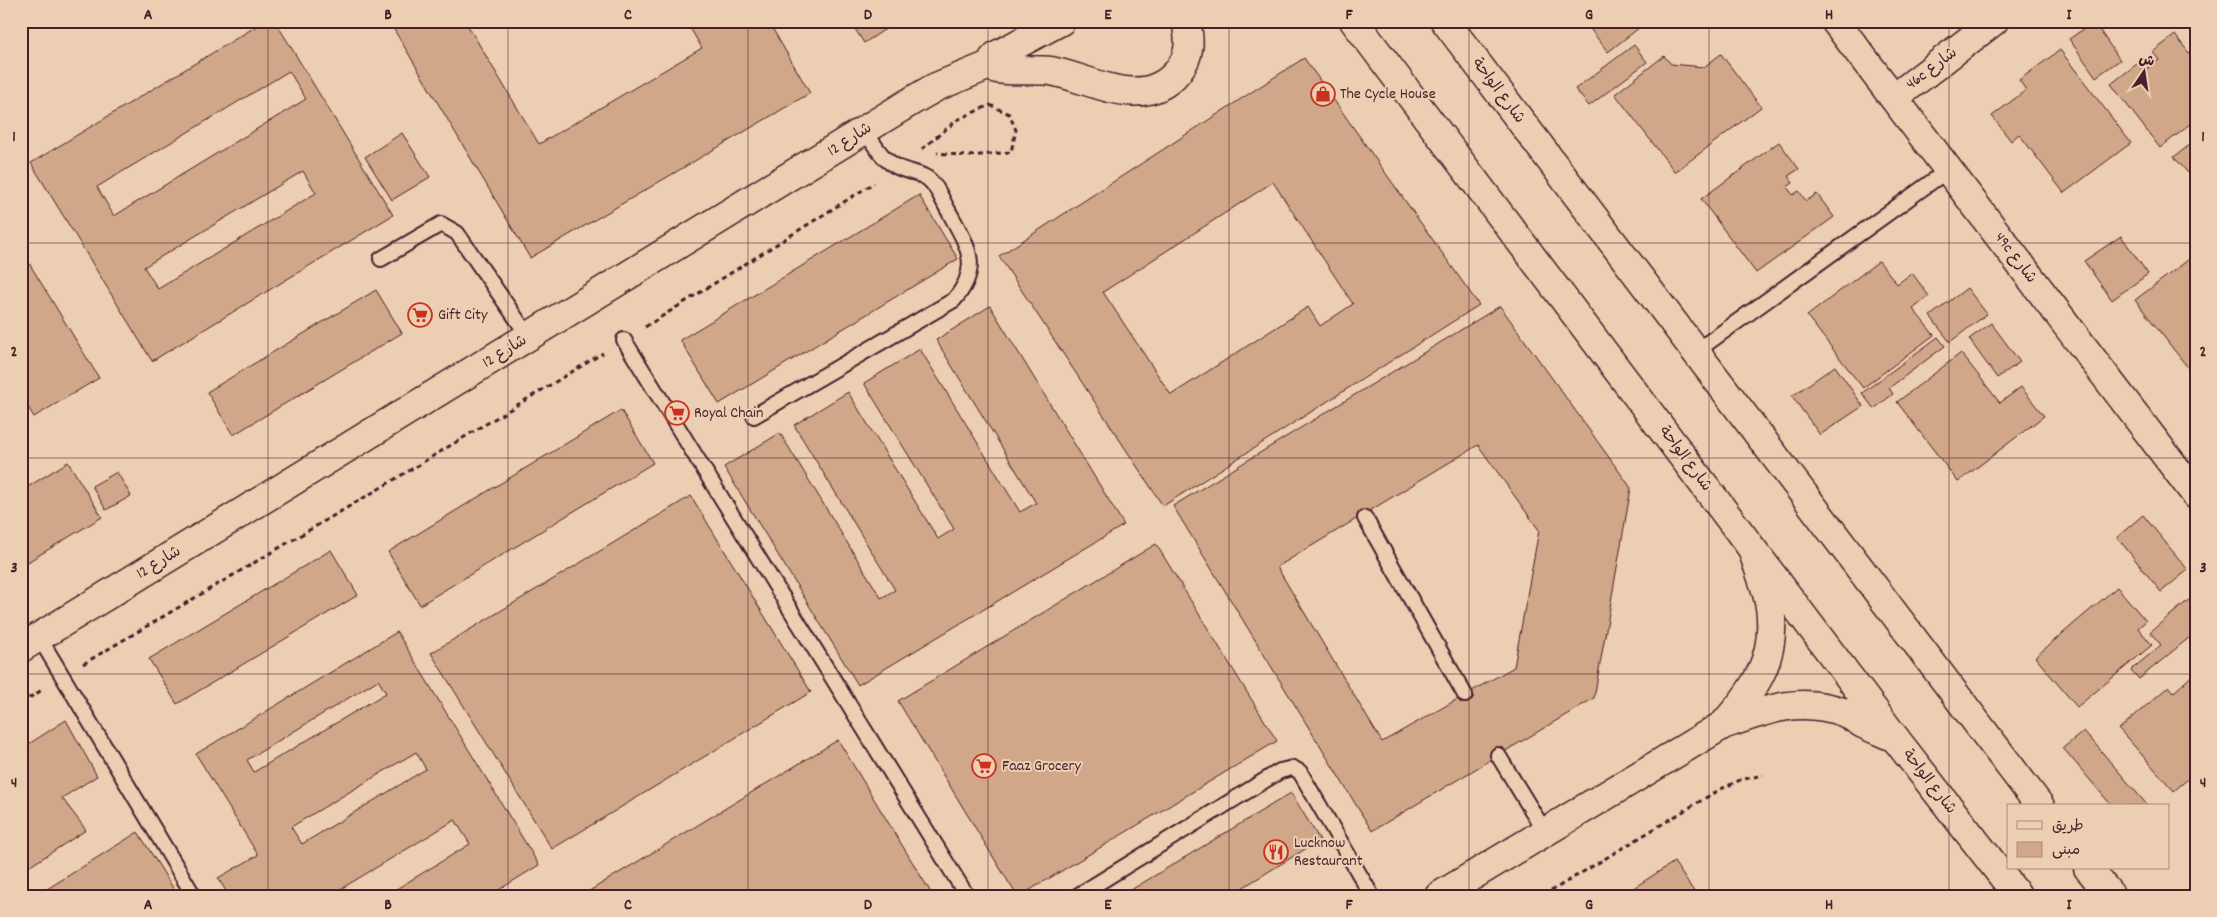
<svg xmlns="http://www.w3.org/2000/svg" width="2217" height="917" font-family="Dekko,'Playpen Sans Arabic',sans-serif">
<rect width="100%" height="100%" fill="#ecceb2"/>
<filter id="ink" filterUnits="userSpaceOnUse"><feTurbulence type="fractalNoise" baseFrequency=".02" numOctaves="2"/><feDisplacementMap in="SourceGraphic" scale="10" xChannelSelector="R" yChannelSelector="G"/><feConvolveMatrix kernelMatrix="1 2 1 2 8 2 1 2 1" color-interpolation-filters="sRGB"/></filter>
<g filter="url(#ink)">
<path fill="#d0a788" stroke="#4a1f2b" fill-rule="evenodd" d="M265 21H275L393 215 152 361 31 163ZM289 71 306 99 114 216 97 187ZM303 171 316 193 158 289 144 267Z
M389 21H477L468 26 539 144 702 48 686 21H768L810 93 530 258Z
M850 21H898L864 43Z
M1584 21H1648L1608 52Z
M2094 22 2120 60 2096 77 2069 39Z
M2175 35 2196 62V120L2160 148 2111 84 2138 63 2144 71 2159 60 2153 52Z
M1634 45 1647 62 1589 106 1575 89Z
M2060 50 2131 143 2064 193 2019 134 2011 141 1992 116 2026 90 2019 80Z
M1721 54 1761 107 1675 172 1615 94 1664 56 1671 64 1704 67Z
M1304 58 1479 305 1163 506 999 256ZM1273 182 1353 304 1320 326 1308 307 1171 395 1103 292Z
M402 133 430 177 392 200 365 157Z
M2196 140V167L2188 173 2174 157Z
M1779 142 1799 169 1788 176 1793 183 1787 187 1793 195 1799 191 1806 201 1817 194 1834 217 1756 273 1701 199Z
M919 195 958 259 719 404 680 340Z
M2121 236 2148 274 2112 300 2084 261Z
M21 250 99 378 34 417 21 396Z
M2196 254V378L2135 300Z
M1879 261 1897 284 1912 273 1929 296 1913 309 1934 335 1863 388 1807 316Z
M1967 288 1987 314 1950 342 1930 316Z
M376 290 402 333 233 435 207 392Z
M990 306 1124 525 858 685 724 467 780 433 881 598 895 590 794 425 848 392 938 539 954 529 864 383 920 349 1020 512 1036 503 936 340Z
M1500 306 1631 488 1594 698 1372 831 1173 506ZM1478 445 1539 530 1514 667 1382 742 1277 567Z
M1991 323 2020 362 1997 378 1969 339Z
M1938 337 1945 346 1889 388 1893 394 1874 409 1862 393Z
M1961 353 2000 403 2021 387 2044 416 1958 482 1897 402Z
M1835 366 1863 406 1820 435 1792 396Z
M621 410 653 463 420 605 388 552Z
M68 462 102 517 21 566V491Z
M117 472 131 496 106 510 92 486Z
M691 496 811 692 552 849 431 653Z
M2143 515 2188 570 2161 592 2117 537Z
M1156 544 1277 741 1020 896H1017L898 701Z
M331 550 358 595 177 704 149 659Z
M2117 587 2146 621 2138 628 2152 645 2077 707 2035 657Z
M2196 594V632L2139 679 2131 670 2161 645 2150 632Z
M397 632 539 865 489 896H385L470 844 455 820 329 896H229L218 878 258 855 196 754ZM378 680 386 693 254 772 247 760ZM416 752 426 769 302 844 291 827Z
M2196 672V757L2193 760 2196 763V772L2174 791 2119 729 2169 686 2174 692Z
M66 720 97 776 62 798 86 830 21 872V749Z
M2084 731 2148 806H2112L2063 748Z
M838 740 933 896H581Z
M1291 793 1320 840 1229 896H1121Z
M138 832 178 896H36Z
M1674 862 1697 896H1621Z"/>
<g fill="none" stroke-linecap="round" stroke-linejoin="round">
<g stroke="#4a1f2b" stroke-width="18">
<path id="lane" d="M381 259 441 224 457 233 529 337
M624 340 967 896
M1695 352 1948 170
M754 416 954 300C983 266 967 245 948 210 942 200 937 185 927 178 919 173 910 172 902 169 883 162 876 147 865 131
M1365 518 1465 695
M39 637 194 896
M1498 755 1545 832
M1077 896 1280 771 1293 768 1300 772 1372 896"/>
</g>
<g stroke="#4a1f2b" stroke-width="31">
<path id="street" d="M1061 21 997 55 993 59 994 68C1001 72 1038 69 1051 71 1093 79 1144 113 1178 71 1191 55 1190 40 1186 21
M1835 21 2196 495
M1894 98 1994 21
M21 648 915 99 936 87 992 64
M1724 724C1756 688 1777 658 1770 607 1767 588 1758 569 1753 551
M1439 896 1723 725C1765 710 1798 696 1843 712 1850 715 1856 720 1863 724 1873 729 1884 733 1895 738"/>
</g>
<g stroke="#4a1f2b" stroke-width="31">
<path id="secondary" d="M1354 21 1895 738 2018 896
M1445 21 2040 806
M2088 868 2111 896"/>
</g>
<path stroke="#4a1f2b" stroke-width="3" stroke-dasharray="5 4" stroke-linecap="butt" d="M922 149 957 120 990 105 1009 114 1016 130 1011 152 969 156 937 153
M645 327 874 183
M83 664 382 487 603 353
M21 703 42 690
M1543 896 1717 791 1740 780 1763 775"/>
<use href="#lane" stroke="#ecceb2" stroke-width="14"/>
<use href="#street" stroke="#ecceb2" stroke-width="28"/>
<use href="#secondary" stroke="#ecceb2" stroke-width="28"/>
</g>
</g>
<path fill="none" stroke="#4a1f2b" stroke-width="1" stroke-opacity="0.55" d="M268 21V896M508 21V896M748 21V896M988 21V896M1229 21V896M1469 21V896M1709 21V896M1949 21V896M21 243H2196M21 458H2196M21 674H2196"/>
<defs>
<g id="shop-ring" transform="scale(1.25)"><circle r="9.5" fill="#ecceb2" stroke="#c8321e" stroke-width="1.5"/><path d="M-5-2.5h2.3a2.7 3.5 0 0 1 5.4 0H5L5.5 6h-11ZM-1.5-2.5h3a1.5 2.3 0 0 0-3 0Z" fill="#c8321e"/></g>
<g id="supermarket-ring" transform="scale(1.25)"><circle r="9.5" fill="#ecceb2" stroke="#c8321e" stroke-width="1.5"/><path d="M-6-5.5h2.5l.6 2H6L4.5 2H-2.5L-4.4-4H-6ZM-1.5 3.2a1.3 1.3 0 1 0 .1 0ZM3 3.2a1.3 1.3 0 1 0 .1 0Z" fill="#c8321e"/></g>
<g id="restaurant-ring" transform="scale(1.25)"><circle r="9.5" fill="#ecceb2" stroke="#c8321e" stroke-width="1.5"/><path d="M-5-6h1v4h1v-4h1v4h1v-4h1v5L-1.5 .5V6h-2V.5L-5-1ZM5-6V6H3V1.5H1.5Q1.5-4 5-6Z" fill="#c8321e"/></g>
</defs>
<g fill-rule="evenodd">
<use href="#shop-ring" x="1323" y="94"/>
<use href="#supermarket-ring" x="420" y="315"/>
<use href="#supermarket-ring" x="677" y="413"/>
<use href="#supermarket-ring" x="984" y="766"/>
<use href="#restaurant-ring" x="1276" y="852"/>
</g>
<g text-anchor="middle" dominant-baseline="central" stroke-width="4" stroke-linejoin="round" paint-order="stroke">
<g font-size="16" fill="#4a1f2b" stroke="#ecceb2">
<text transform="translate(1932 69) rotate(-37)">46c شارع</text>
<text transform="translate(1498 91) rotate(53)">شارع الواحة</text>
<text transform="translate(850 140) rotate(-32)">شارع 12</text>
<text transform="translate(2015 258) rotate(53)">49c شارع</text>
<text transform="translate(505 352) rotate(-31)">شارع 12</text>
<text transform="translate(1685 459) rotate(53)">شارع الواحة</text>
<text transform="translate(159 563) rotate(-31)">شارع 12</text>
<text transform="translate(1929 782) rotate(52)">شارع الواحة</text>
</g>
<g font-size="16" fill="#4a1f2b" stroke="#ecceb2" text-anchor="start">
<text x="1340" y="94">The Cycle House</text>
<text x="438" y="315">Gift City</text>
<text x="694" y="413">Royal Chain</text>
<text x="1002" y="766">Faaz Grocery</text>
<text x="1294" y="843">Lucknow<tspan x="1294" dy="18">Restaurant</tspan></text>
</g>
</g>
<rect width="2217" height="917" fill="none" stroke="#ecceb2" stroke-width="55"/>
<rect x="2007" y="804" width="162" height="65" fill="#ecceb2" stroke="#ab887c"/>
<rect x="2017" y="821" width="25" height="8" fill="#ecceb2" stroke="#ab887c"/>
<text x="2052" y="830" font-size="15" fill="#4a1f2b">طريق</text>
<rect x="2017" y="842" width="25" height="15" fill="#d0a788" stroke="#ab887c"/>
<text x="2052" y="854" font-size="15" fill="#4a1f2b">مبنى</text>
<g transform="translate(2144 72) rotate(13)" stroke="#ecceb2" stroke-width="4" paint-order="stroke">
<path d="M0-4L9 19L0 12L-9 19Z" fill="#4a1f2b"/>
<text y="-8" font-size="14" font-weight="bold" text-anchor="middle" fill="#4a1f2b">ش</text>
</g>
<rect x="28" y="28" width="2162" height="862" fill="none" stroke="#4a1f2b" stroke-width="2"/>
<g font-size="16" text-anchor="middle" font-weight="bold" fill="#4a1f2b">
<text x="148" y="19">A</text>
<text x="388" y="19">B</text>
<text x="628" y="19">C</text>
<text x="868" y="19">D</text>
<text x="1108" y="19">E</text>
<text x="1349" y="19">F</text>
<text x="1589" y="19">G</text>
<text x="1829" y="19">H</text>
<text x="2069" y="19">I</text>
<text x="14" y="141">1</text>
<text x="2203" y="141">1</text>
<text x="14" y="356">2</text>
<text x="2203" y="356">2</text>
<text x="14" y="572">3</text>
<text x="2203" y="572">3</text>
<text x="14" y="787">4</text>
<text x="2203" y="787">4</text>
<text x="148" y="909">A</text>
<text x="388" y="909">B</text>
<text x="628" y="909">C</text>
<text x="868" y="909">D</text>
<text x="1108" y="909">E</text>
<text x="1349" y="909">F</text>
<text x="1589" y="909">G</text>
<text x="1829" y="909">H</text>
<text x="2069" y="909">I</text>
</g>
</svg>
